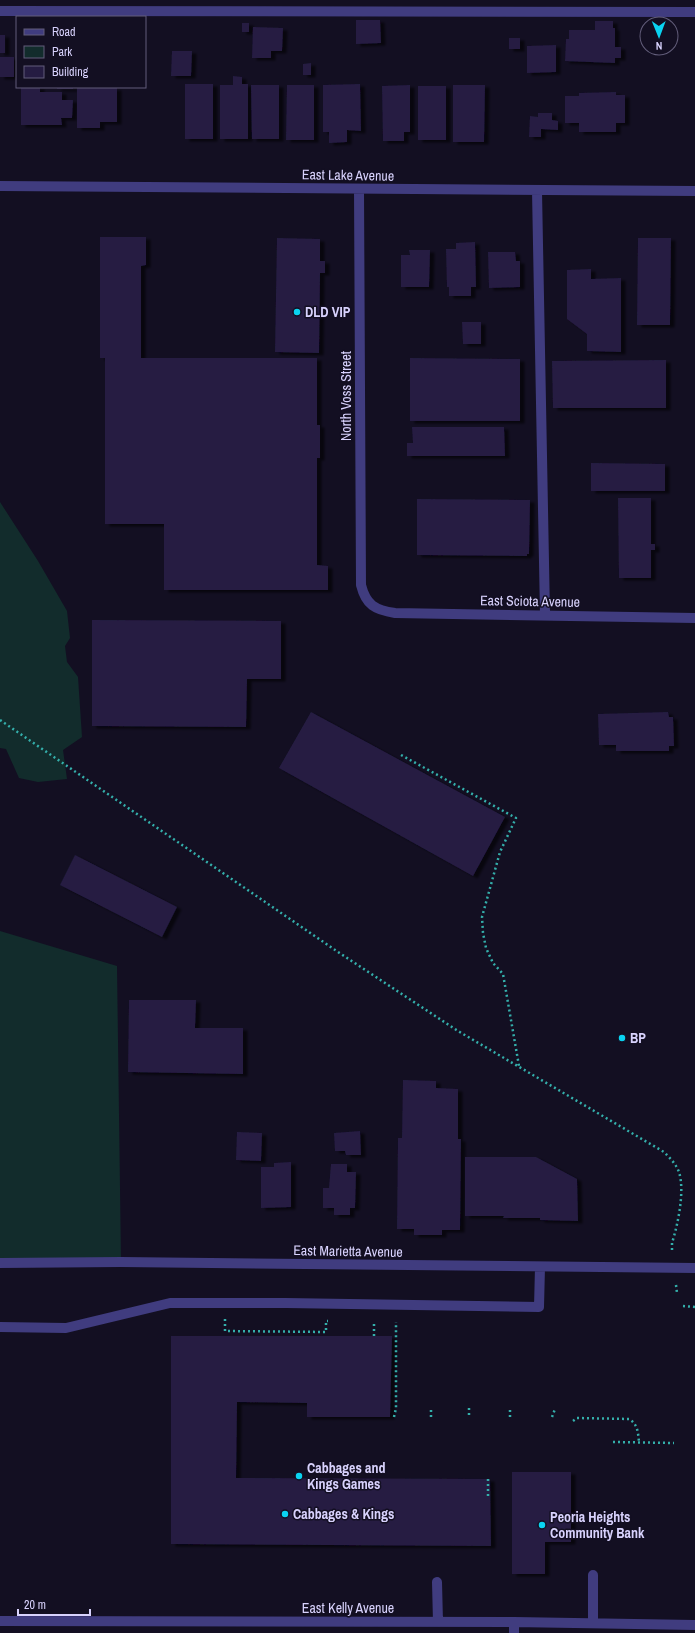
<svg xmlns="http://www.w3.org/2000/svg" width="695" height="1633" font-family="'Archivo Narrow',sans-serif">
<defs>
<filter id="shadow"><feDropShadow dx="4.5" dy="2.5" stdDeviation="1" flood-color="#0009"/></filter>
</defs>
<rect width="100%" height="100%" fill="#130f22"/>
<path fill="#122c2c" d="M0 502 38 561 67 611 70 638 65 646 67 662 78 677 82 737 63 750 67 779 38 782 19 778 6 749 0 748Z
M0 931 117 966 121 1262 0 1263Z"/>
<path fill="#251c42" filter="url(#shadow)" d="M356 20H380L381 43 356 44Z
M595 21H613V28H615V47H621V58H615V63L565 61 566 39H569V30H595Z
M242 23H249V32H242Z
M253 27 283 28 282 51H271V58H252Z
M0 35H5V53H0Z
M509 38H520V49H509Z
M556 45V72L527 73V46Z
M172 51H192L191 76H171Z
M0 57H14V77H0Z
M311 63V75H303V64Z
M233 76 242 77V84H248V139H220V85H233Z
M185 84H213V139H185Z
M360 84 361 131 347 130V142L329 143V132H323V85Z
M251 85H279V139H252Z
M287 85H314V140H286Z
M410 85V132H404V141H383L382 86Z
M453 85H485L484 142H453Z
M418 86H446V140H418Z
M21 87H40V92H62V100H73L72 118H61L62 125H21Z
M57 87H73V89H57Z
M77 88H117V122H100V128H77Z
M616 92V95H625V123H616V132H579V123H565V96H579V93Z
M538 113H552V120L558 121V130L541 129V137H529L530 116 538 117Z
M100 237H146V265L141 266V358H317V425H320V458H317V565L328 566V590H164V524H105V358H100Z
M277 238 320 239V261H325V273H320L319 353 275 352Z
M638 238H671L670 325H637Z
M475 242 476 287H471V296H449V287H447L446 249H456V243Z
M409 250H430L429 287H401V255H410Z
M488 252H515L516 261H520V287L489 288Z
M591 269V279L621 278V352L587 351V334L567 319V270Z
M462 322H481V344H463Z
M410 358 520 359V421H410Z
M666 360V408H553L552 361Z
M412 427H504L505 456H407V443H413Z
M591 463 665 464V491H591Z
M618 498H651V544H655V550H651V578H619Z
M417 499 530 500 529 554H527V556L417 555Z
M92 620 281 621V679H247L246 727 92 726Z
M311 712 505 817 473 876 279 768Z
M668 712 669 717H673L674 746H669V751H616V745H599L598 714Z
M75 855 177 907 162 937 60 885Z
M129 1000H196L195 1028H243V1074L128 1072Z
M403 1080 436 1081V1088L458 1089V1139H461L460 1230H442V1235H414V1229H397L398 1138H402Z
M360 1131 361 1155H346L345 1151H335L334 1133Z
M237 1132 262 1133 261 1161 236 1160Z
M465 1157H536L577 1179 578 1221 540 1220V1218H503L504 1216H465Z
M291 1162V1207L261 1208V1167H274V1163Z
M331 1164H347V1172H356L355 1208H350V1215H334V1208H323V1188H329Z
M171 1336H392L390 1417H307V1403L237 1402 236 1478 490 1479 491 1546 171 1544Z
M512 1472H571V1542H545V1574H512Z"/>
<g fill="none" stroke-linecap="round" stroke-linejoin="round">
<path stroke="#34afab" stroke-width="2.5" stroke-dasharray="2 3" stroke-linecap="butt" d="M0 720 338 952 458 1031 664 1152C670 1158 676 1164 679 1172 685 1191 678 1224 672 1243V1251
M401 755 516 818 500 852 482 917 483 933 486 948 493 963 503 974 519 1066
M676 1285 677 1293
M683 1306 695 1307
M225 1319V1331L326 1332V1321H328
M374 1336V1322
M469 1408V1417
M394 1417 396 1408V1322
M431 1417V1408
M510 1417V1408
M552 1417 555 1409
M573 1421 577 1418 629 1419C638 1424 638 1433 639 1442
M613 1442 674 1443
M488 1479V1498"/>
<path stroke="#403c7f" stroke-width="10" d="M0 11 695 12
M0 186 695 191
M359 189 361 585C366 605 375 610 395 613L695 618
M537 191 545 615
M0 1263 121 1262 695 1268
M0 1327 66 1328 170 1303H286L539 1307 540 1267
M437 1582 438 1622
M0 1621 514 1622 695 1625
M514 1622V1633
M593 1623V1575"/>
</g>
<g fill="#0ad3f1" stroke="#130f22" stroke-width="1.5">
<circle cx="297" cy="312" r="4"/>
<circle cx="622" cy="1038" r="4"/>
<circle cx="299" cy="1476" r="4"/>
<circle cx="285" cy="1514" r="4"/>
<circle cx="542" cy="1525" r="4"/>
</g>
<g text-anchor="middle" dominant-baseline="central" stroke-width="3" stroke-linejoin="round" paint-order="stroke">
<g font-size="14" fill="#d8d2fd" stroke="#130f22">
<text transform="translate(348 175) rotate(1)">East Lake Avenue</text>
<text transform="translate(346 396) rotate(-90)">North Voss Street</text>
<text transform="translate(530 601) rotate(1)">East Sciota Avenue</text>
<text transform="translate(348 1251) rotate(1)">East Marietta Avenue</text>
<text x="348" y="1608">East Kelly Avenue</text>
</g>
<g font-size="14" font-weight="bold" fill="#d8d2fd" stroke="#130f22" text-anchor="start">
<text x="305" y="312">DLD VIP</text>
<text x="630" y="1038">BP</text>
<text x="307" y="1468">Cabbages and<tspan x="307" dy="16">Kings Games</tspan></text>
<text x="293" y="1514">Cabbages &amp; Kings</text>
<text x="550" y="1517">Peoria Heights<tspan x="550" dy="16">Community Bank</tspan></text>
</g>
</g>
<rect x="16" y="16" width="130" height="72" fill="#130f22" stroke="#625d7a"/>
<rect x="24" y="29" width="20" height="6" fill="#403c7f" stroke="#625d7a"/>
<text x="52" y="36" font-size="12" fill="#d8d2fd">Road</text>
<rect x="24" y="46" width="20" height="12" fill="#122c2c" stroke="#625d7a"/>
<text x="52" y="56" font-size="12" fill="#d8d2fd">Park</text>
<rect x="24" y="66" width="20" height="12" fill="#251c42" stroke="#625d7a"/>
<text x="52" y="76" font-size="12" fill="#d8d2fd">Building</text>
<g transform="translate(659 36) rotate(179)"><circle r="19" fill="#130f22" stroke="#625d7a"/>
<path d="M0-3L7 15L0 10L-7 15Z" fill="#0ad3f1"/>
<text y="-6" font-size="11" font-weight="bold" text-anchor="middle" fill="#d8d2fd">N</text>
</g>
<path d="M18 1609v6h72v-6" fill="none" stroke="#d8d2fd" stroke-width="2"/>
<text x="24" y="1609" font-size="12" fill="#d8d2fd" stroke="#130f22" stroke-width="3" paint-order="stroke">20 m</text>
</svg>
